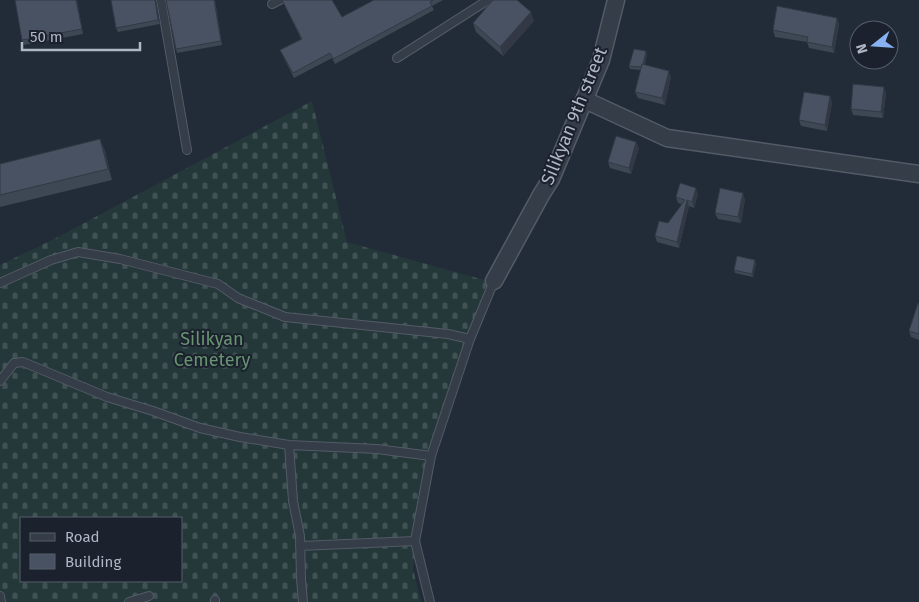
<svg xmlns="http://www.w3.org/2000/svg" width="919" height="602" font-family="'Fira Sans',sans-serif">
<defs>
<pattern id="cemetery-stones" width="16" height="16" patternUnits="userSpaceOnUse" patternTransform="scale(1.25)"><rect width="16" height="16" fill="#243739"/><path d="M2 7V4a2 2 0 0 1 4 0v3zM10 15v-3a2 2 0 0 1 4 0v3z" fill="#415254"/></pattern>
</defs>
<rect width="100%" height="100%" fill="#222b38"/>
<path fill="url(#cemetery-stones)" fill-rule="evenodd" d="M312 101 347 242 488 281 426 459 413 569 421 602H0V265L58 237ZM21 518H181V581H21Z"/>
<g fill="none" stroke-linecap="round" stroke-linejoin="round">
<g stroke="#535b66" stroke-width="10">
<path id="service" d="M161 0 187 150
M272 4 280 0
M397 58 488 0
M0 283 51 260 78 252 120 259 218 284 238 298 285 317 448 334 470 339
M0 381 14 363 23 362 107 397 153 411 200 428 240 437 289 445 377 449 431 456
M289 445 293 501 300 536 301 579 303 602
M300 546 415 541
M0 596 1 602
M129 602 149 596
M215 602V600
M430 602 415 541 431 456 470 339 494 281"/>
</g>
<g stroke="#535b66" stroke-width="19">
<path id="minor" d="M585 100 667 138 919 174
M494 281 541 195 551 179 601 60 616 0"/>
</g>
<use href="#service" stroke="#353d48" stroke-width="8"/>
<use href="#minor" stroke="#353d48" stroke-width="16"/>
</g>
<path fill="#3e4754" d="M77 0 83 34 24 45 22 40Z
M111 0H156L160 24 118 32 116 28Z
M166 0H215L222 45 177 53 176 49Z
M282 0 342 17 374 0H443L432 6 434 10 335 64 332 58 294 78 280 50 301 39Z
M837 18 839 24 834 53 809 48 807 42 775 37 773 30Z
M534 21 503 56 476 32 473 23Z
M647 54 645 65 671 77 665 105 638 98 635 92 641 70 630 69 629 66Z
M886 93 883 118 853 115 851 109Z
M830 96 832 103 827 131 801 126 799 120Z
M100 139 105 151 112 180 0 207V164Z
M636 142 639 148 631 174 610 168 608 162Z
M698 194 694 208 689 206 679 248 657 242 655 236 668 223 682 204 678 203 676 197Z
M745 199 741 223 718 219 715 213Z
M756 263 753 277 735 273 734 270Z
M919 304V340L911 337 909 331Z"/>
<path fill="#323945" d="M76 0H77L83 34 82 29Z
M155 0H156L160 24 158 20Z
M214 0H215L222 45 221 41Z
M531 12 534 21 503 56 500 47Z
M837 18 839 24 834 53 832 47Z
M646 51 647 54 644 70 643 67Z
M669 71 671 77 665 105 662 98Z
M884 87 886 93 883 118 881 112Z
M830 96 832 103 827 131 825 125Z
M100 139 105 151 112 180 108 169Z
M636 142 639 148 631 174 629 168Z
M696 188 698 194 694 208 692 202Z
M743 193 745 199 741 223 738 217Z
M687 200 689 206 679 248 677 242Z
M755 260 756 263 753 277 752 274Z"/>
<path fill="#485262" stroke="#323945" d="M15 0H76L82 29 22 40Z
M111 0H155L158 20 116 28Z
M166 0H214L221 41 176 49Z
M282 0H332L342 17 374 0H433L430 2 432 6 333 59 330 53 293 73 280 50 302 39Z
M493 0H517L531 12 500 47 473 23Z
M777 6 837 18 832 47 807 42 808 37 773 30Z
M634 49 646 51 643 65 642 64 641 67 629 66Z
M642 64 669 71 662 98 635 92Z
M853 84 884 87 881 112 851 109Z
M804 92 830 96 825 125 799 120Z
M616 136 636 142 629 168 608 162Z
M100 139 108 169 0 195V164Z
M680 183 696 188 692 202 687 200 677 242 655 236 659 221 668 223 685 200 676 197Z
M720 188 743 193 738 217 715 213Z
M737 256 755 260 752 274 734 270Z
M918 303 919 304V334L909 331Z"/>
<g text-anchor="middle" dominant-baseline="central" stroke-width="4" stroke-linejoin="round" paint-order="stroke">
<g font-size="18" fill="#b0b8c5" stroke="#1b222d">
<text transform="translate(574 116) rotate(-68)">Silikyan 9th street</text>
</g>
<g font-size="18" fill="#689472" stroke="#1b222d">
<text x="212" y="339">Silikyan<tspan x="212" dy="21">Cemetery</tspan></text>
</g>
</g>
<rect x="20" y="517" width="162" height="65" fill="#1b222d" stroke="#575e6a"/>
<rect x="30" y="533" width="25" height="8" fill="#353d48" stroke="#575e6a"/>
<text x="65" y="542" font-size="15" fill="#b0b8c5">Road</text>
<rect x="30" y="554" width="25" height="15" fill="#485262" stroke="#575e6a"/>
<text x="65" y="567" font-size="15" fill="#b0b8c5">Building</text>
<g transform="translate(874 45) rotate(253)"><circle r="24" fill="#1b222d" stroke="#575e6a"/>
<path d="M0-4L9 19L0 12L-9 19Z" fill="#87b1f3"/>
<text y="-8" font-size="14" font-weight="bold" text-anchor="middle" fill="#b0b8c5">N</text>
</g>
<path d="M22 42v8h118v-8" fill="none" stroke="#b0b8c5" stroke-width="2.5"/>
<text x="30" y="42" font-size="15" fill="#b0b8c5" stroke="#1b222d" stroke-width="4" paint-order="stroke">50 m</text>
</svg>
